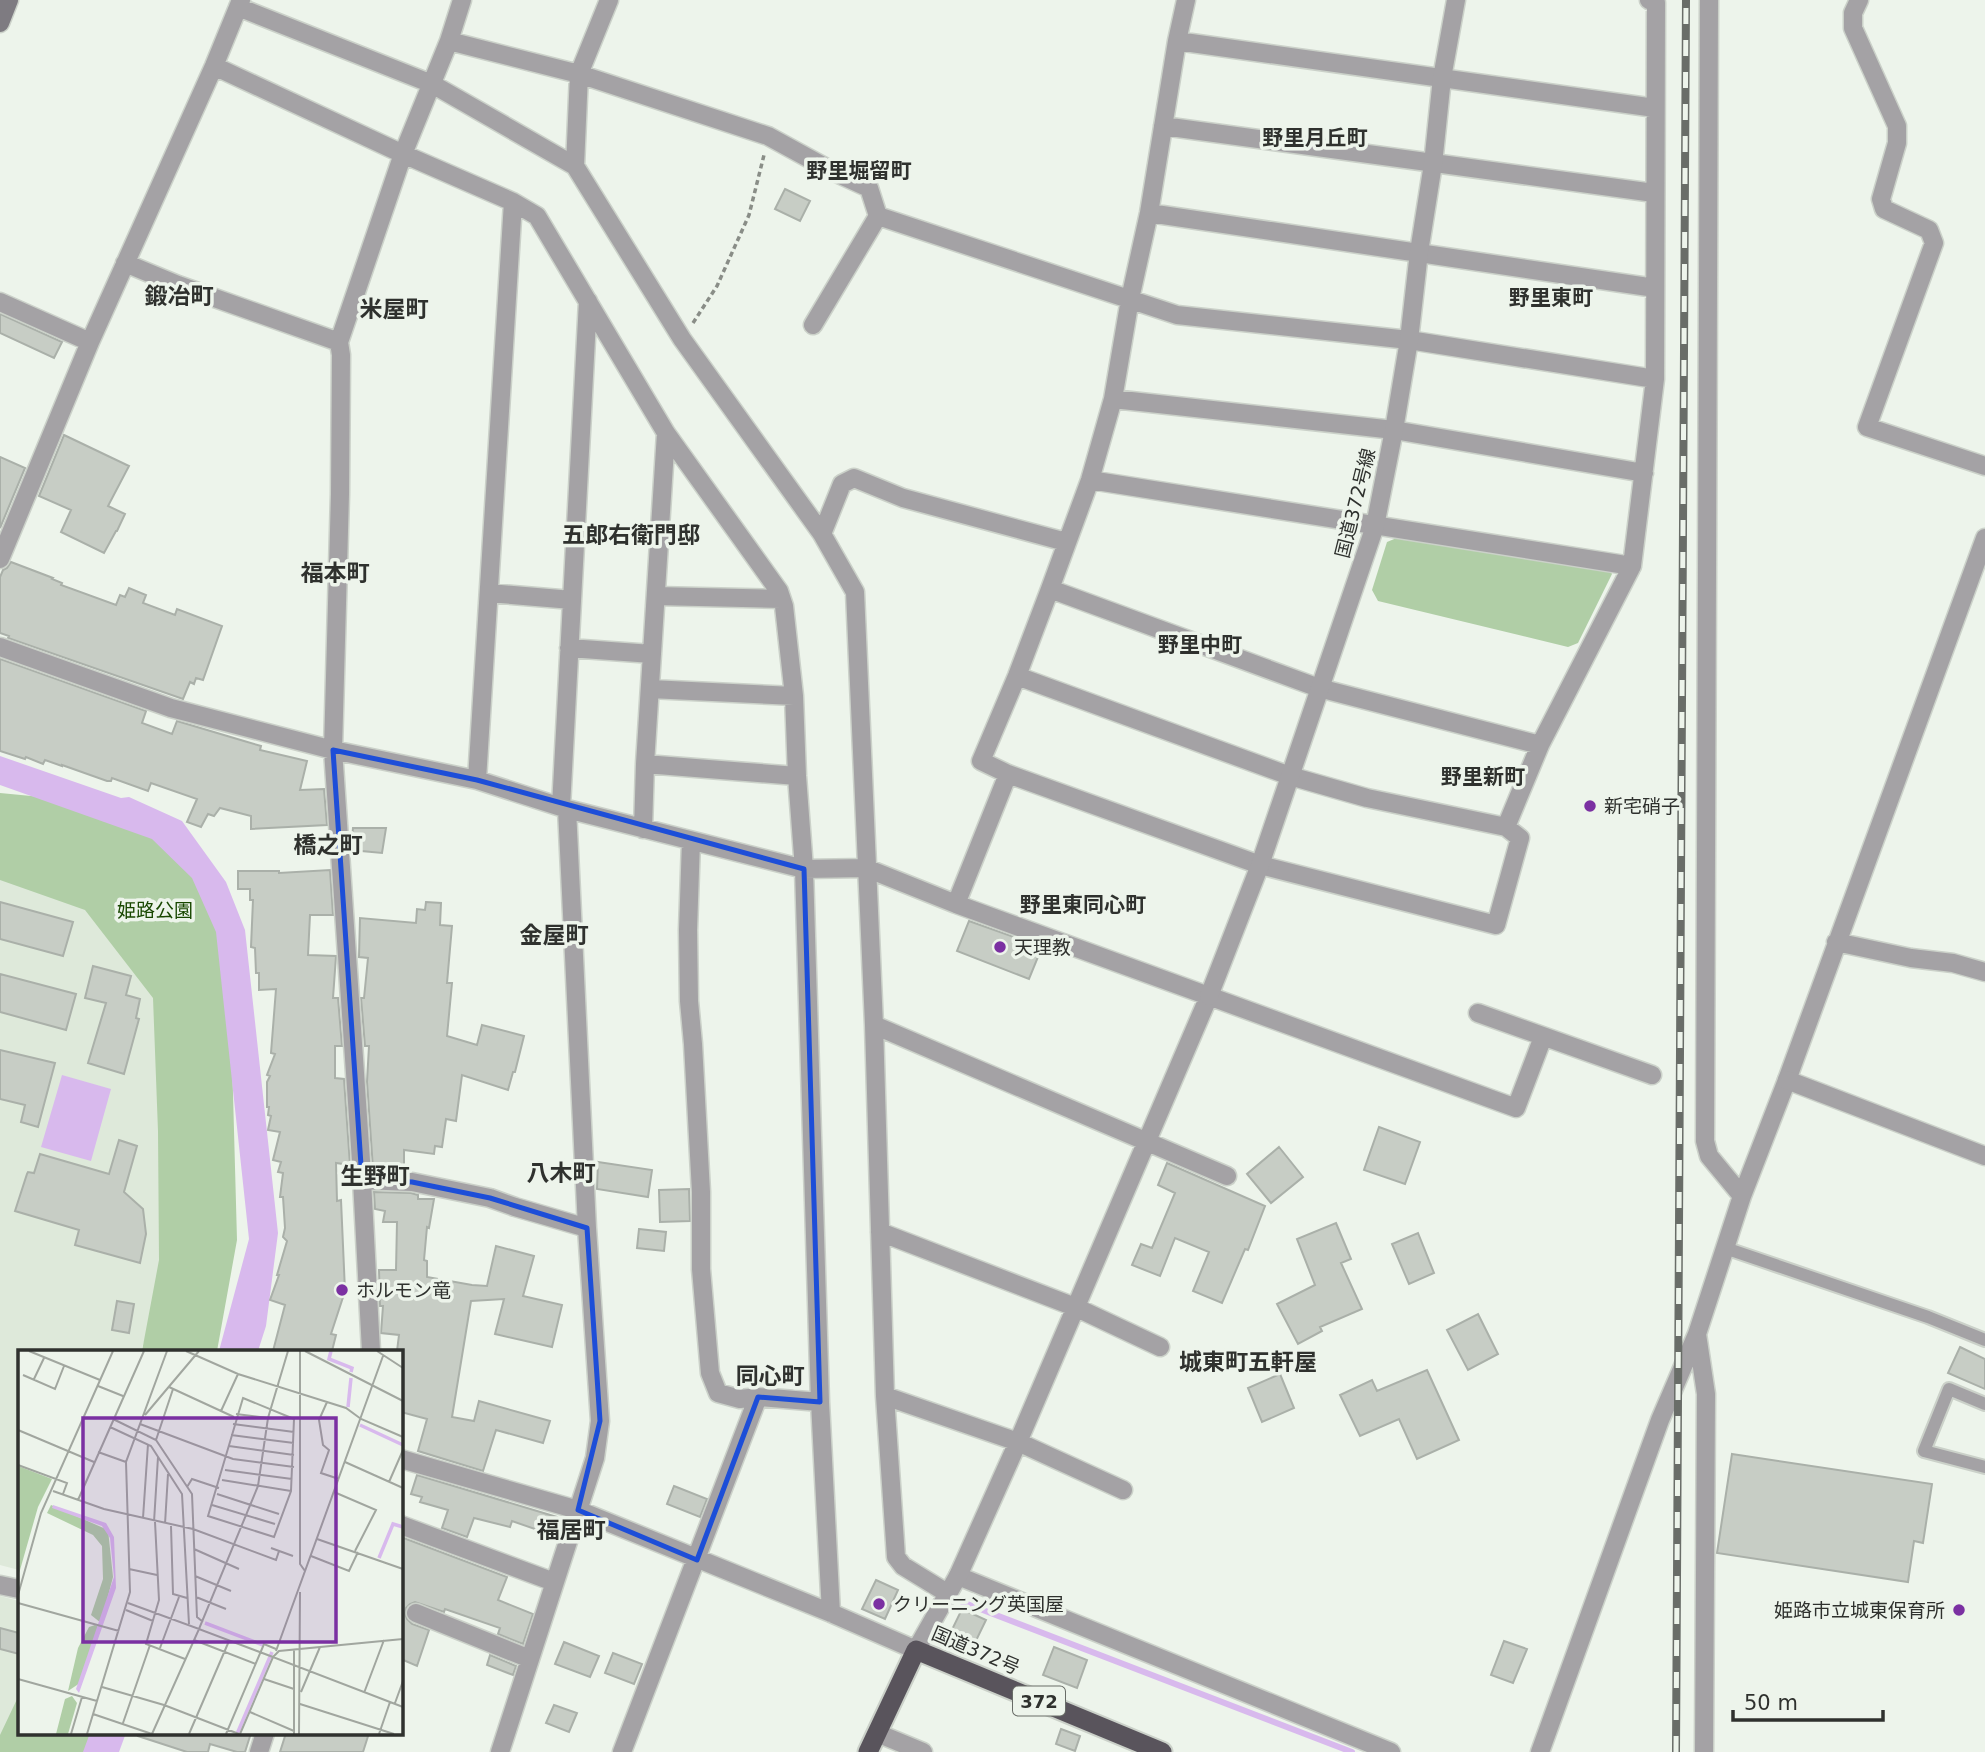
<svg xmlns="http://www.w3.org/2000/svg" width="1985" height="1752" font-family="'DejaVu Sans','Noto Sans JP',sans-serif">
<rect width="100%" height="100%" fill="#edf4eb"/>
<path fill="#dee9da" d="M0 859 115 904 164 979 168 1268 141 1351H19V1570L0 1565Z
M0 1596 19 1601V1733L0 1752Z"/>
<path fill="#b0cea6" d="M1399 537 1607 565 1612 574 1578 643 1568 647 1378 601 1372 590 1387 542Z
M0 793 104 803 199 871 229 948 237 1240 217 1351H142L159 1260 158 1131 153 998 85 910 0 880Z
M19 1695V1733H100L93 1752H0V1735Z"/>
<path fill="#d8b9ed" d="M0 756 121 798 129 797 182 821 226 882 245 930 278 1233 266 1326 258 1351H219L249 1239 216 932 192 878 152 839 0 785Z
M62 1075 111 1089 91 1161 41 1147Z
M90 1733H126L119 1752H83Z"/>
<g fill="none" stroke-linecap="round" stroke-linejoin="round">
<path stroke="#d8b9ed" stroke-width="6" d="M962 1602 1352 1752"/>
</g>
<path fill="#c7cdc5" stroke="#aab0a9" stroke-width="2" d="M785 189 810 201 800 221 775 209Z
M0 314 62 342 54 358 0 333Z
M64 435 129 466 108 506 125 514 117 531H116L104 553 61 532 71 510 39 496Z
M0 457 25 468 0 528Z
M11 562 53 578 52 579 62 583 61 585 116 605 120 595 125 597 129 588 146 595 143 603 175 615 177 609 222 626 203 680 196 678 194 684 190 682 183 699 8 638 9 636 0 633V577L3 570 7 568Z
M0 659 146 711 142 723 172 734 177 721 244 741 261 746 260 750 307 761 300 790 324 789 327 825 251 829V816L220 808 214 816 208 814 201 827 187 822 197 799 151 783 148 791 112 778 111 781H107L62 765V766L45 760 43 764 26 757 25 759 0 751Z
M353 828H386L382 853 351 850Z
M330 870 333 915H310L308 955 336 956 333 998H338L342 1046H335V1078L344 1079 350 1165 336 1163 337 1201 341 1200 345 1291 331 1334 336 1335 332 1351H273L285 1305 270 1300 279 1275H277L287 1241 283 1237 285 1228 283 1197H280L283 1173 278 1172 281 1162 273 1160 280 1132 268 1130 271 1116 268 1115 269 1107H267V1082L270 1076 267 1075 275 1054 271 1053 276 989 259 990V973H256L255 948 251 947 253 900H250V889H238V871H279V873Z
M0 902 73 922 63 956 0 939Z
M426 902 441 903 440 925 452 926 447 983H452L447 1036 477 1045 482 1025 524 1036 515 1072H513L508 1090 462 1075 456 1121 446 1119 442 1147 435 1146 434 1154 404 1150V1170L373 1169 367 1082 369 1046H365L361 998H364L368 958 359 957 360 918 416 923 417 909 425 910Z
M969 921 1042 947 1029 979 957 951Z
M93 966 131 976 126 995 140 999 136 1018 139 1019 124 1074 88 1063 106 1003 85 998Z
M0 974 76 994 66 1030 0 1012Z
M0 1050 55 1063 38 1127 21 1122 25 1105 0 1099Z
M1379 1127 1420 1142 1405 1184 1364 1170Z
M119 1140 137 1146 124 1192 143 1209 146 1234 140 1263 75 1245 79 1230 15 1211 27 1174 28 1172 34 1173 40 1154 109 1174Z
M1279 1147 1303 1177 1271 1203 1247 1174Z
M598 1162 652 1170 648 1197 597 1189Z
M1167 1163 1265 1206 1248 1250 1245 1249 1222 1303 1193 1291 1209 1252 1175 1238 1160 1276 1132 1265 1141 1244 1152 1248 1175 1193 1158 1185Z
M689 1189 690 1221 660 1222 659 1190Z
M374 1192 411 1193 418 1195V1199H434L429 1228 427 1227 424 1260 427 1261V1277L472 1285 487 1286 496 1246 534 1256 523 1296 562 1305 552 1347 495 1334 504 1299 471 1301 452 1417 474 1421 479 1401 550 1421 543 1443 496 1430 483 1471 418 1451 427 1419 401 1412V1351H397L399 1335 381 1333 383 1306H380L379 1270H396L397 1222H383L385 1211 375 1209Z
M1336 1223 1351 1259 1341 1263 1362 1309 1320 1327 1322 1331 1298 1344 1277 1304 1315 1285 1297 1239Z
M639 1229 666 1232 664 1251 637 1248Z
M1418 1233 1434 1273 1409 1284 1392 1244Z
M117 1301 134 1304 129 1333 112 1330Z
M1478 1314 1498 1354 1468 1370 1447 1330Z
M1960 1347 1985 1359V1389L1948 1373Z
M1427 1370 1459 1440 1417 1459 1399 1419 1360 1436 1340 1395 1372 1380 1377 1391Z
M1280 1374 1294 1408 1262 1422 1248 1388Z
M1732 1454 1932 1484 1923 1543 1914 1541 1908 1582 1717 1553Z
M417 1475 557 1517 552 1535 512 1521 510 1527 474 1518 467 1537 442 1528 448 1510 420 1502 422 1497 411 1494Z
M674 1486 707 1499 700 1517 667 1504Z
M401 1537 507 1577 498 1600 533 1614 523 1644 498 1634 500 1628 445 1609 444 1612 415 1602 410 1604 406 1608 405 1614 407 1619 412 1624 429 1630 417 1666 401 1659Z
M876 1580 898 1590 885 1619 862 1609Z
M962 1609 986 1620 970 1653 946 1642Z
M0 1628 19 1633V1654L0 1649Z
M1504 1641 1527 1649 1513 1683 1491 1675Z
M564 1642 599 1656 590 1677 555 1664Z
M1054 1647 1087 1660 1077 1688 1043 1675Z
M613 1653 642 1664 634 1684 605 1673Z
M490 1655 516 1666 513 1675 487 1665Z
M554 1705 577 1713 569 1732 546 1723Z
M1061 1729 1080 1736 1075 1751 1056 1744Z
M139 1733H251L245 1752H237L210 1744 208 1752H187L138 1736Z
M286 1733H369L363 1752H280Z"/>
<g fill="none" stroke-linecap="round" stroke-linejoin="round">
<g stroke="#cbd1c9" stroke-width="16">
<path id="service" d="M1725 1248 1928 1317 1985 1340
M1985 1404 1949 1389 1924 1451 1985 1467"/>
</g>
<g stroke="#cbd1c9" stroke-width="21">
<path id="pedestrian" d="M958 1576 1391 1752"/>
</g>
<g stroke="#cbd1c9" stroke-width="21">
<path id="minor" d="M1186 0 1177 41 1149 213 1130 299 1113 399 1090 480 1050 589 1017 676 981 761 1008 774 1260 865 1496 925 1520 838 1506 827 1540 745 1632 566 1655 379 1656 3 1649 0
M1709 0 1705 1141 1709 1156 1742 1196
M1859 0 1853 13V28L1897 126V143L1881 199 1884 209 1929 230 1934 243 1867 427 1985 466
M238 7 432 84 575 166 682 339 822 534 855 592 874 1025 885 1396 896 1557 903 1566 947 1593
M449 41 579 74 768 136 832 171 869 188 878 216 813 325
M1177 41 1655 108
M214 66 403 154 513 202 537 216 666 433 779 591 784 606 794 696 797 776 804 869 820 1402 831 1613
M1163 126 1654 193
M575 166 579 74 609 0
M1149 213 1655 288
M878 216 1177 315 1409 340 1655 379
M125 263 178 285 339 342
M0 302 90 342
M1113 399 1394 430 1644 473
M1090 480 1632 566
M822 534 842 484 854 478 903 498 1066 542
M0 559 90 342 214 66 241 0
M1050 589 1319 688 1540 745
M489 593 572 600
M656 596 781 599
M0 647 171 708 333 750 477 780 567 809 804 869 866 868 956 904 1516 1108 1543 1037
M569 648 652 654
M1017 676 1290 776 1367 798 1506 827
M650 689 794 696
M645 764 797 776
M477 780 513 202
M561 807 588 301
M643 829 645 764 666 433
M691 841 688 930 689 1001 693 1044 701 1192V1269L710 1373 718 1393 740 1399 758 1397 820 1402
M956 904 1008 774
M1836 942 1911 958 1953 963 1985 972
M1478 1013 1652 1075
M874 1025 1227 1176
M362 1180 412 1182 490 1198 515 1207 587 1228
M880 1232 1075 1307 1160 1347
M1697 1334 1706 1394 1704 1752
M371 1351 361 1161 333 750 340 494 341 355 339 342 403 154 449 41 462 0
M885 1396 1018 1442 1123 1490
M401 1459 578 1510 831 1613 916 1650 958 1576 1018 1442 1209 996
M401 1525 554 1582
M0 1585 19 1589
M416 1613 530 1659
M877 1733 923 1752
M259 1752 265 1733
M500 1752 595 1458 600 1421 587 1228 567 809
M622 1752 758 1397
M1540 1752 1660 1420 1697 1334 1742 1196 1787 1080 1985 538"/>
</g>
<g stroke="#cbd1c9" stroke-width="21">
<path id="tertiary" d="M1209 996 1260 865 1375 526 1394 430 1409 340 1419 252 1433 164 1442 78 1456 0
M1787 1080 1985 1156"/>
</g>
<g stroke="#cbd1c9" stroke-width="21">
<path id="secondary" d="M0 23 9 0"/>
</g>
<g stroke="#cbd1c9" stroke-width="23">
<path id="trunk" d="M868 1752 916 1650 1162 1752"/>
</g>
<path stroke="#898d87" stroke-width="3.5" stroke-dasharray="5 3.5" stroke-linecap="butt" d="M693 323 717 286 749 215 764 155"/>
<use href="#service" stroke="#a4a2a5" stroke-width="12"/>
<use href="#pedestrian" stroke="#a4a2a5" stroke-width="18"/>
<use href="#minor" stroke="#a4a2a5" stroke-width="18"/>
<use href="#tertiary" stroke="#a4a2a5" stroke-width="18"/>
<use href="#secondary" stroke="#7e7b81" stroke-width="18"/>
<use href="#trunk" stroke="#59545c" stroke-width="19"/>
<g stroke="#696d68" stroke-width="8">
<path id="rail" d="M1676 1752 1686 0"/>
</g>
<use href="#rail" stroke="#edf4eb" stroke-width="5" stroke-dasharray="16" stroke-linecap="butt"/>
</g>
<path fill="none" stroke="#1d4ed8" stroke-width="5" stroke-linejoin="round" d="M333 750 477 780 804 869 820 1402 758 1397 697 1560 578 1510 600 1421 587 1228 490 1198 412 1182 362 1180Z"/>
<g fill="#7b30a2" stroke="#edf4eb" stroke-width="2.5">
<circle cx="1590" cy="806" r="7"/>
<circle cx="1000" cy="947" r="7"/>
<circle cx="342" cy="1290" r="7"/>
<circle cx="879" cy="1604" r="7"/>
<circle cx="1959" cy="1610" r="7"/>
</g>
<g text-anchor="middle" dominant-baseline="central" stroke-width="7" stroke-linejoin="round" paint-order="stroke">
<rect fill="#edf4eb" stroke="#686c67" stroke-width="2" x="1013" y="1686.5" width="52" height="29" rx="5"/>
<g font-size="18" font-weight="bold" fill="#2f312e">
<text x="1039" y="1701">372</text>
</g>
<g font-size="19" fill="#2f312e" stroke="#edf4eb">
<text transform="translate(1355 503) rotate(-76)">国道372号線</text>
<text transform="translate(976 1650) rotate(23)">国道372号</text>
</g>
<g font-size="19" fill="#2f312e" stroke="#edf4eb" text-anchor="start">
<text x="1604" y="806">新宅硝子</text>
<text x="1014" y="947">天理教</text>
<text x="356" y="1290">ホルモン竜</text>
<text x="893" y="1604">クリーニング英国屋</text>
<text x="1945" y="1610" text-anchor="end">姫路市立城東保育所</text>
</g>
<g font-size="19" fill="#184700" stroke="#edf4eb">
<text x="155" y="910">姫路公園</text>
</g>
<g font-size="21" font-weight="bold" fill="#2f312e" stroke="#edf4eb">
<text x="1315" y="138">野里月丘町</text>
<text x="859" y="171">野里堀留町</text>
<text x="1551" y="298">野里東町</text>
<text x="1200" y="645">野里中町</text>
<text x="1483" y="777">野里新町</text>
<text x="1083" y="905">野里東同心町</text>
</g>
<g font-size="23" font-weight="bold" fill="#2f312e" stroke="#edf4eb">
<text x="179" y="296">鍛冶町</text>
<text x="394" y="309">米屋町</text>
<text x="631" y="535">五郎右衛門邸</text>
<text x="335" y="573">福本町</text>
<text x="328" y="845">橋之町</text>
<text x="554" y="935">金屋町</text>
<text x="561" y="1173">八木町</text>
<text x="375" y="1176">生野町</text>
<text x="1248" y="1362">城東町五軒屋</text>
<text x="770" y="1376">同心町</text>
<text x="571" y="1530">福居町</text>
</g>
</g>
<g transform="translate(18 1350)">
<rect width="385" height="385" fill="#edf4eb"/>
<path d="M0 116 34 129 20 157 0 227ZM33 155 90 180 95 227 83 273 73 265 85 229 84 196 75 185 29 163ZM77 275 82 278 62 333 50 341 60 298 71 277ZM54 346 59 353 50 384H38L47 349Z" fill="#b0cea6"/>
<path d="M35 155 88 173 96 187 98 238 61 343 58 339 96 227 92 188 84 176 34 158Z" fill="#d8b9ed"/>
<path fill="none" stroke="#d8b9ed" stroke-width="3.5" d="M313 1 311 9 334 18 333 22M330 57 333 28M342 75 385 95M361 208 375 174 385 177M187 273 245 295M219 384 254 302"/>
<path fill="none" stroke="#a1a69f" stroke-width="2" d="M11 1 82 30M168 1 220 24 328 58 343 69 385 87M282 1V214L287 221M287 1 385 51M359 1 385 18M5 25 37 39 46 16M16 29 26 8M80 36 105 46M151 37 216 67M225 48 276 69 273 141 256 187 190 166ZM309 52 301 70 305 95 311 100 303 123 321 129M203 61 220 24M218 64 250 68M127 65 181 1M95 69 138 90 174 144 179 267 185 272M122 74 215 109 276 117M215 74 276 82M92 77 133 96 164 144 171 274M0 80 76 112M213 85 276 93M138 90 155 39M211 96 276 105M80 102 108 112M327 112 385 138M0 115 49 133 45 144M207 120 274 129M204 130 273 141M371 132 385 100M169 137 174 129 201 138M35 141 86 159 175 179 258 210 261 201M316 142 358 160 337 201M199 144 261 164M60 150 126 1M194 155 257 174M125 168 130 94M136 172 140 107M137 172 141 250 128 294 167 309M147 174 150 124M153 176 155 244 169 248M299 189 385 219M253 198 275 206M176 199 221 219M293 206 331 221 340 202M111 219 139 225M177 226 213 241M0 245 23 163 95 1M178 247 208 259M0 253 101 281M110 253 181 279 240 136 250 68 270 1M108 260 135 271M176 290 238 314M142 298 161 247M276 300V384M258 301 365 6M0 329 79 351M246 329 276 339M84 337 146 355 221 384M283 342 302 297M346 343 366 290M377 353 385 331M282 354 376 384M232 362 276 381M75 364 134 384M105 373 132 295M53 384 64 347M69 384 112 242 108 112 149 1M134 384 181 279 255 307 261 301 385 289M171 384 211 291M208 384 246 294 258 299M222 384 255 307 385 357M281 384 282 242M361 384 372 352"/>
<path fill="#7b30a2" fill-opacity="0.15" stroke="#7b30a2" stroke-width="3.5" d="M65 68H318V292H65Z"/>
<rect width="385" height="385" fill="none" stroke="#2f312e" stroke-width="3.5"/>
</g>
<path d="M1733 1710v10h150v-10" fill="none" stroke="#2f312e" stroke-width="3.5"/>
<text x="1744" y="1710" font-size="21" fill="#2f312e" stroke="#edf4eb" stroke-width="5" paint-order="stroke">50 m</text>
</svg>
